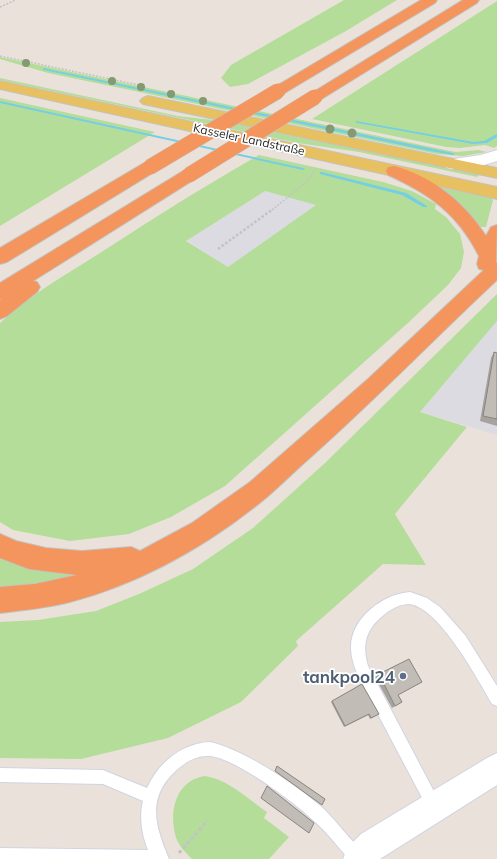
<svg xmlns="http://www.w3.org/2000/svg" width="497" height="859" font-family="Mulish,sans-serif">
<rect width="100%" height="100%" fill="#eae2da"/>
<path fill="#dcdbe2" d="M265 191 317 205 228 267 186 240Z
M497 321V435L420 412Z"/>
<path fill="#b4dd9a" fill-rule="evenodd" d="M344 0H397L346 31 248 84 230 87 221 78 231 65Z
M497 1V146L494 148 485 145 460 148 446 147 312 119Z
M0 57 436 148 456 152 478 150 487 152 463 156 437 154 48 73 0 59Z
M0 78 178 116 213 120 478 174 479 175 477 177 359 152 298 143 0 80Z
M0 98 155 132 0 226Z
M259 155 383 182 412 191 436 204 435 209 446 217 460 234 464 252 461 268 448 285 409 322 225 486 171 517 129 534 70 541 13 530 0 522V323C30 294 68 274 103 251 154 218 206 185 259 155ZM265 191 316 205 228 267 186 241Z
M437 187 491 198 493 200 486 227H481L465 209Z
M497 294V321L420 412 467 427 395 514 426 565 383 564 296 641 298 646 241 702 168 738 81 759 0 758V622L38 620 96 611 139 594 193 569 253 528 325 463Z
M0 559 47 572 112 573 0 592Z
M205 776C228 779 248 799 267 812L264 818 289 837 269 859H192C185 852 177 844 175 834 169 809 177 780 205 776Z"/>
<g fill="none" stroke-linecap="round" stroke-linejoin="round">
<path fill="#73cee6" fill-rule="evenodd" d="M43 68 453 153 455 154 453 155 430 151 44 70H43Z
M0 101 303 168 305 169 303 170 0 103Z
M356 121 473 142 484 141 497 134V137L487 143 473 144 358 123H356Z
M320 172H322L406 193 427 206V207H423L402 195 320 174Z"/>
<g stroke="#d0d4e0" stroke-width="2">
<path id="service" d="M410 592 427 598 440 607 465 635 497 686V706L492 704C478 680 439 607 409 604 397 604 385 613 377 621 364 635 363 648 368 666L439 801 441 806 439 811 434 813 429 811 363 686C357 674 351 661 351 647 351 618 383 594 410 592Z
M210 742C245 750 298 786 325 810 333 818 340 827 347 835 354 843 362 849 366 859H349C337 846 327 832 314 821 295 803 234 757 209 756 193 755 178 767 168 779 147 805 158 832 169 859H0V848L148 850C142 835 139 817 143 801L103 784 0 782V768L103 770 147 788C158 763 182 743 210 742Z"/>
</g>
<g stroke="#d0d4e0" stroke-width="2">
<path id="minor" d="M497 150V161L484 165 453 169 447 168 445 164 447 160 481 155Z
M497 753V785L380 859H343L347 848 361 834 487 758Z"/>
</g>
<g stroke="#c3c3c3" stroke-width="2">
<path id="primary" d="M0 81 497 187V199L0 89Z
M148 96 497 168V178L143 104 140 101 143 98Z"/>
</g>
<g stroke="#c3c3c3" stroke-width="2">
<path id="motorway" d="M421 0H437L435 3 283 94 278 95 273 94 271 91 273 88Z
M463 0H479L477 3 320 100 315 102 310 100 307 97 310 94Z
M150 162 156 163 158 167 156 171 7 262 0 264V248L144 163Z
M394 166C432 176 465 203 486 236L491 227 497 225 496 263 497 262V280C435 338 376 399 312 456 297 469 282 484 267 497 210 544 142 583 70 602 47 608 24 610 0 613V587L35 584 77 575 29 569 0 558V534L16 541 46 548 82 551 131 547 140 551 192 523 250 482 368 379 484 270 479 269 477 264 479 256C458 214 430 194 388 175L386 171 388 167Z
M189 170 195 171 197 175 195 179 33 281 37 282 40 287 37 292 7 316 0 319V300L2 299H0V283L183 171Z"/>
</g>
<path stroke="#c3c3c3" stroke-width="1.5" stroke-dasharray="2 1.5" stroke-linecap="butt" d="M0 7 16 0
M0 56 144 86
M272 210 308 181 315 169"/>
<path stroke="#c3c3c3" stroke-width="2.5" stroke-dasharray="2.5 2" stroke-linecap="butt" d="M218 249 273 209"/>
<path stroke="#c3c3c3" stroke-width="3" stroke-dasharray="3.5 2.5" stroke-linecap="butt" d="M179 853 207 821"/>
<use href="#service" fill="#fff" fill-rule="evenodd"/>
<use href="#minor" fill="#fff" fill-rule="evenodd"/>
<use href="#primary" fill="#e7c062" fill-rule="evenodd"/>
<use href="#motorway" fill="#f3955c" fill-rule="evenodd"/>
<g stroke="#c3c3c3" stroke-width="16" stroke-linecap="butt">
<path id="motorway-bridge" d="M150 167 278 91
M189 175 315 97"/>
</g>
<use href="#motorway-bridge" stroke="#f3955c" stroke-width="15"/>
</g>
<g fill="#839a73">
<circle cx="26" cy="63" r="4"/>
<circle cx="112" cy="81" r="4"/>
<circle cx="141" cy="87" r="4"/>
<circle cx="171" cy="94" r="4"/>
<circle cx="203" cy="101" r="4"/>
<circle cx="330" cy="129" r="4.5"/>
<circle cx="352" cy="133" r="4.5"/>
</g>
<path fill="#a7a29d" d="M494 352 497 353V426L480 421 491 358Z
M379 674 398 695 402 702 392 708 375 677Z
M332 701 379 714 370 719 368 715 344 727 331 702Z"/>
<path fill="#c2bcb7" stroke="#888480" d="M494 352 497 353V419L483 416Z
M409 659 422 682 398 695 402 702 395 706 379 674Z
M362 684 379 714 371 718 369 714 345 726 332 701Z
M277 766 325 799 322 805 275 771Z
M267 786 314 823 309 833 261 798Z"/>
<circle fill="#5c6f8a" stroke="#fff" stroke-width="1.5" cx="403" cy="676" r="4"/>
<g text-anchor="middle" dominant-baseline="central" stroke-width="3.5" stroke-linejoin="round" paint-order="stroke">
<g font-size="12" fill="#282828" stroke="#fff">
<text transform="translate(249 139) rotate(12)">Kasseler Landstraße</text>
</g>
<g font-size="17" font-weight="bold" fill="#4e5e75" stroke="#fff" text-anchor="end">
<text x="395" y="676">tankpool24</text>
</g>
</g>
</svg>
